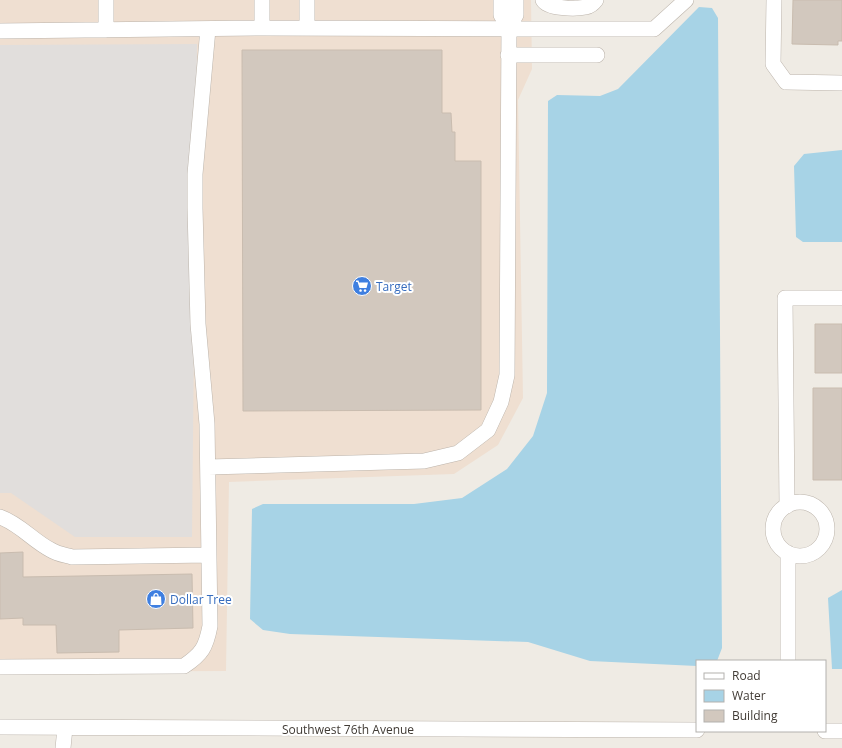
<svg xmlns="http://www.w3.org/2000/svg" width="842" height="748" font-family="'Open Sans',sans-serif">
<rect width="100%" height="100%" fill="#efebe4"/>
<path fill="#efdfd1" d="M0 0H531L532 69 518 100 523 398 498 445 454 474 229 482 226 671 0 672Z"/>
<path fill="#e1dedc" d="M197 44 192 537H75L11 493H0V45Z"/>
<path fill="#a7d3e6" d="M699 7 712 8 718 18 722 648 717 661H697V666L590 661 528 642 290 634 263 630 250 619 252 509 263 504H414L462 498 507 469 533 436 547 393 548 101 557 95 600 96 618 89Z
M842 150V242H803L796 237 794 166 804 154Z
M842 590V669H832L828 598Z"/>
<path fill="#d2c8be" stroke="#c9bcaf" d="M793 0H842V41H838V45L792 44Z
M242 50H442V113H451L452 132H455V161H481V410L243 411Z
M815 324H842V373H815Z
M813 388H842V480H813Z
M23 552V577L192 574 193 628 119 630V652L57 653 56 625H23V618L0 619V553Z"/>
<g fill="none" stroke-linecap="round" stroke-linejoin="round">
<g stroke="#bcb4ab" stroke-width="16">
<path id="minor" d="M106 0V30
M262 0V28
M307 0V28
M501 0V15L509 27
M543 0C548 9 576 9 586 7 591 6 593 4 596 0
M774 0 773 64 786 82 842 83
M0 31 262 28 654 29 686 0
M508 55H597
M208 467 424 461 458 453 488 430 501 402 507 375 509 27 516 15V0
M773 529a27 27 0 1 1 54 0a27 27 0 1 1-54 0Z
M787 506 785 298H842
M0 517C20 524 33 541 51 550 57 554 65 555 72 557L209 555
M788 553V661
M0 667 184 666C202 654 206 647 210 626L207 424 198 324 195 208V174L208 29
M0 727 697 730
M825 731H842
M63 748 65 728"/>
</g>
<use href="#minor" stroke="#fff" stroke-width="15"/>
</g>
<defs>
<g id="supermarket-disc" transform="scale(1)"><circle r="9.5" fill="#3f7fe0" stroke="#fff"/><path d="M-6-5.5h2.5l.6 2H6L4.5 2H-2.5L-4.4-4H-6ZM-1.5 3.2a1.3 1.3 0 1 0 .1 0ZM3 3.2a1.3 1.3 0 1 0 .1 0Z" fill="#fff"/></g>
<g id="shop-disc" transform="scale(1)"><circle r="9.5" fill="#3f7fe0" stroke="#fff"/><path d="M-5-2.5h2.3a2.7 3.5 0 0 1 5.4 0H5L5.5 6h-11ZM-1.5-2.5h3a1.5 2.3 0 0 0-3 0Z" fill="#fff"/></g>
</defs>
<g fill-rule="evenodd">
<use href="#supermarket-disc" x="362" y="286"/>
<use href="#shop-disc" x="156" y="599"/>
</g>
<g text-anchor="middle" dominant-baseline="central" stroke-width="4" stroke-linejoin="round" paint-order="stroke">
<g font-size="12" fill="#366cbe" stroke="#fff" text-anchor="start">
<text x="376" y="286">Target</text>
<text x="170" y="599">Dollar Tree</text>
</g>
<g font-size="12" fill="#413b35" stroke="#fff">
<text x="348" y="729">Southwest 76th Avenue</text>
</g>
</g>
<rect x="696" y="660" width="130" height="72" fill="#ffffff" stroke="#b3b1ae"/>
<rect x="704" y="673" width="20" height="6" fill="#ffffff" stroke="#b3b1ae"/>
<text x="732" y="680" font-size="12" fill="#413b35">Road</text>
<rect x="704" y="690" width="20" height="12" fill="#a7d3e6" stroke="#b3b1ae"/>
<text x="732" y="700" font-size="12" fill="#413b35">Water</text>
<rect x="704" y="710" width="20" height="12" fill="#d2c8be" stroke="#b3b1ae"/>
<text x="732" y="720" font-size="12" fill="#413b35">Building</text>
</svg>
